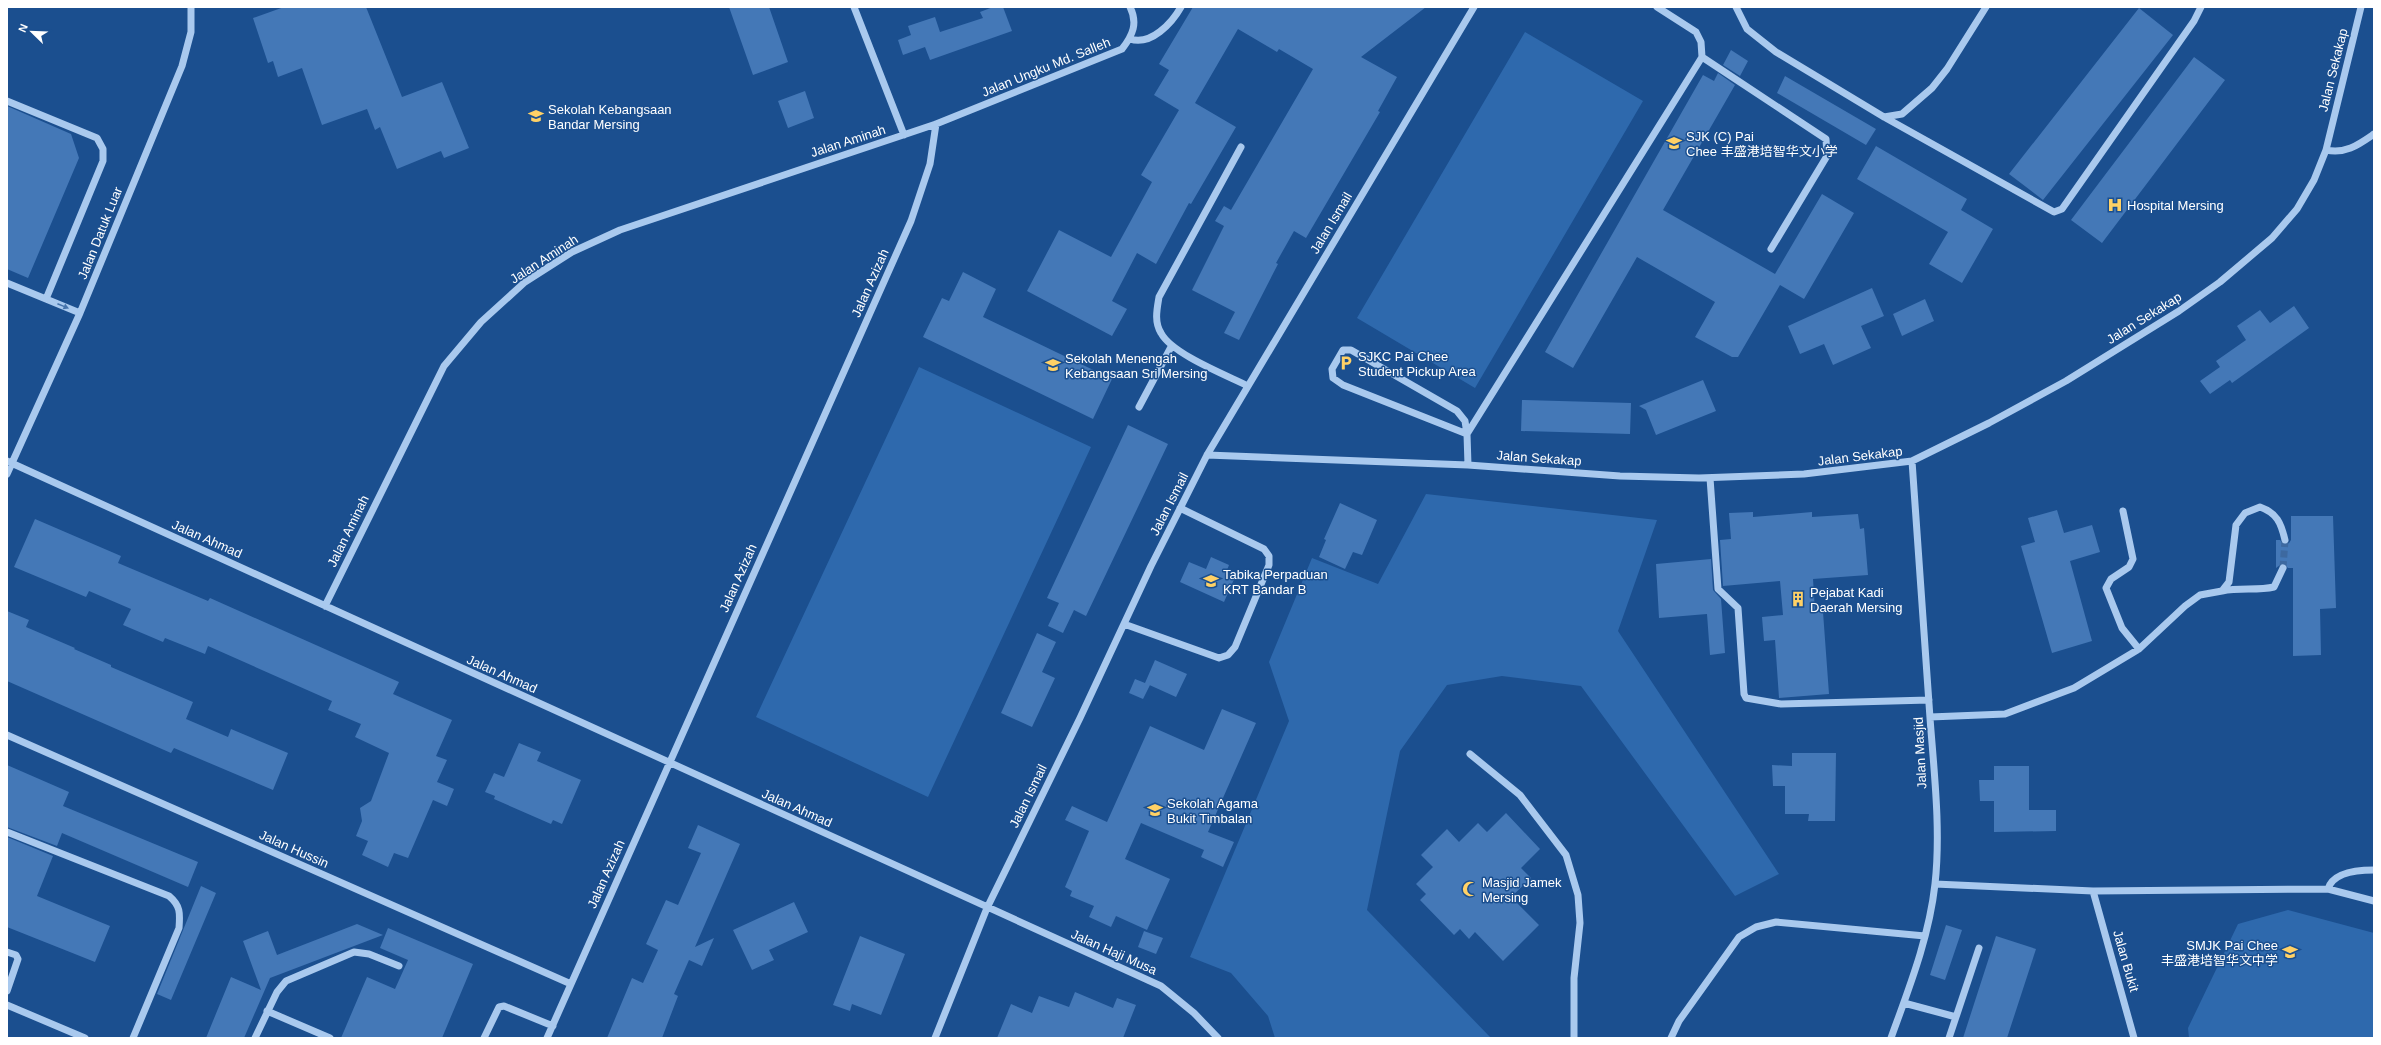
<svg xmlns="http://www.w3.org/2000/svg" width="2381" height="1045" font-family="Arial,'Noto Sans SC',sans-serif">
<rect width="100%" height="100%" fill="#1b4f8f"/>
<path fill="#2e69ad" d="M1525 32 1643 101 1475 388 1357 318Z
M919 367 1091 447 928 797 756 717Z
M1426 494 1657 520 1618 631 1779 874 1735 896 1581 686 1502 676 1447 685 1400 751 1367 910 1491 1038H1275L1268 1016 1231 973 1190 957 1289 721 1269 662 1312 558 1378 584Z
M2288 910 2374 933V1038H2189L2188 1028 2238 924Z"/>
<path fill="#4478b7" d="M284 7H366L402 97 442 82 469 148 444 158 441 151 397 169 380 127 375 130 367 109 322 125 302 68 278 77 273 61 268 63 253 18Z
M729 7H769L788 62 753 75Z
M993 7H1003L1012 31 930 60 925 47 903 55 898 40 911 35 908 26 935 17 940 32 983 18 980 12Z
M1193 7H1426L1361 57 1397 77 1378 111 1380 112 1306 238 1294 231 1276 263 1278 264 1239 340 1224 333 1235 312 1192 290 1224 226 1215 221 1224 206 1231 210 1313 69 1279 49 1277 52 1238 29 1195 103 1236 127 1191 204 1189 203 1156 264 1137 253 1112 301 1127 309 1112 336 1027 291 1059 230 1111 257 1152 182 1141 175 1179 110 1154 95 1169 70 1159 64Z
M2139 8 2173 35 2043 200 2009 174Z
M1731 50 1748 61 1740 76 1723 65Z
M2194 57 2225 80 2102 243 2071 220Z
M1718 73 1735 85 1663 210 1775 274 1822 194 1854 213 1804 299 1780 285 1738 357H1732L1695 337 1715 302 1637 257 1573 368 1545 352 1703 75 1714 81Z
M1785 76 1876 129 1866 145 1777 93Z
M805 91 814 118 788 128 778 101Z
M7 106 71 134 79 158 28 278 7 269Z
M1876 146 1967 199 1961 210 1993 229 1962 283 1929 264 1948 232 1857 179Z
M963 272 996 289 983 317 1112 379 1093 419 923 337 942 298 949 301Z
M1872 288 1884 316 1861 326 1871 348 1833 365 1824 344 1800 354 1788 326Z
M1925 299 1934 321 1902 336 1893 314Z
M2294 306 2309 328 2232 383 2230 380 2210 394 2200 381 2220 367 2216 361 2246 340 2237 326 2260 310 2270 323Z
M1703 380 1716 411 1656 435 1646 410 1639 406Z
M1522 400 1631 403 1630 434 1521 431Z
M1128 425 1168 444 1086 616 1074 610 1063 633 1048 626 1059 603 1047 598Z
M1340 503 1377 520 1362 555 1353 552 1345 569 1319 557 1326 540 1324 539Z
M2057 510 2064 533 2092 525 2100 552 2070 561 2092 641 2052 653 2021 546 2035 542 2028 518Z
M1753 512V517L1812 512V517L1858 514 1860 529 1864 528 1868 575 1813 579 1815 612H1823L1829 694 1779 698 1775 640 1764 641 1762 617 1783 615 1780 581 1723 586 1720 540 1731 539 1729 513Z
M2291 516H2333L2336 608 2320 609 2321 655 2293 656V568H2288L2283 563 2276 568V540H2280L2284 545 2289 543 2291 540Z
M35 519 121 556 118 563 208 601 210 598 399 682 393 694 452 720 436 756 447 760 437 782 454 789 447 806 433 800 408 858 394 853 388 867 362 855 368 841 356 836 362 821 360 808 371 801 389 753 355 737 361 724 328 710 332 701 208 646 205 654 165 638 163 642 123 625 131 609 89 591 86 597 14 567Z
M1211 557 1229 565 1226 573 1235 577 1224 602 1180 582 1189 562 1206 569Z
M1711 559 1713 590 1721 599 1725 653 1710 655 1707 614 1659 618 1656 564Z
M7 611 29 620 26 627 75 648 74 649 111 665V667L193 702 186 719 228 737 231 729 288 753 273 790 174 748 171 753 7 681Z
M1037 633 1056 642 1042 672 1055 678 1032 727 1001 713Z
M1155 660 1187 674 1176 697 1145 683Z
M1135 679 1150 685 1143 699 1129 693Z
M1222 709 1256 723 1208 832 1234 842 1223 867 1201 857 1204 850 1141 823 1125 859 1170 879 1147 930 1116 916 1111 927 1089 917 1094 906 1070 896 1072 891 1065 887 1089 831 1065 820 1072 806 1107 822 1150 726 1204 750Z
M519 743 541 752 537 761 581 780 562 824 553 820 551 824 494 799 495 796 485 792 494 773 504 777Z
M1792 753H1836L1835 821H1808L1809 814H1785V786H1773L1772 765 1792 766Z
M7 765 69 792 63 806 198 862 188 887 62 833 57 846 7 827Z
M1994 766H2029V810H2056V831L1994 832V801H1980L1979 780H1994Z
M1506 813 1540 849 1521 868 1531 878 1511 897 1539 925 1503 961 1475 932 1469 939 1460 929 1454 935 1420 900 1426 894 1416 884 1433 867 1421 855 1447 829 1459 842 1478 823 1487 832Z
M698 825 740 844 695 947 714 938 702 966 689 960 674 994 678 996 662 1038H607L632 978 643 983 658 950 646 944 666 900 678 905 701 853 688 848Z
M7 837 53 856 37 896 110 926 95 962 7 927Z
M201 886 216 893 171 1000 157 994Z
M794 902 808 932 769 950 774 960 752 970 733 930Z
M357 924 383 935 270 978 244 1038H206L231 977 261 990 243 941 268 931 277 955Z
M1946 925 1962 930 1945 980 1930 975Z
M388 928 473 964 442 1038H341L367 977 395 989 408 960 380 948Z
M1144 931 1163 938 1156 954 1138 947Z
M860 936 905 954 881 1015 852 1004 850 1011 833 1005Z
M1996 936 2036 949 2007 1038H1963Z
M1075 992 1113 1008 1117 998 1136 1005 1123 1038H997L1011 1004 1032 1013 1039 996 1069 1007Z"/>
<g fill="none" stroke-linecap="round" stroke-linejoin="round">
<path stroke="#3d69a0" stroke-width="7" stroke-dasharray="7 3.5" stroke-linecap="butt" d="M2283 568 2285 540"/>
<path stroke="#a9c9ee" stroke-width="7" d="M854 7 904 135
M1657 7 1696 32 1701 42 1702 57 1826 139 1827 156 1771 249
M1736 7 1747 29 1776 52 1884 117 2054 212 2062 209 2194 21 2201 7
M1130 39C1151 46 1172 23 1181 7
M7 101 97 138 103 149V161L46 299
M1884 117 1902 114 1932 88 1947 69 1986 7
M1241 147 1159 297C1157 309 1154 322 1161 333 1172 354 1226 375 1248 386
M2326 150C2346 154 2358 145 2374 134
M7 283 80 313
M1343 350H1351L1457 411 1465 421 1467 434 1343 385 1333 378 1332 369Z
M1139 407 1171 347
M1207 455 1468 465 1620 476 1699 478 1804 474 1912 461 1989 423 2066 381 2179 311 2220 282 2272 238 2297 209 2314 180 2326 150 2361 7
M7 461 1161 986 1194 1013 1218 1038
M1468 465 1467 434 1702 57
M7 474 80 313 182 66 191 32V7
M1710 478 1718 589 1738 608 1744 694 1746 698 1781 704 1929 700
M2123 511 2133 559 2129 567 2111 579 2106 588 2122 628 2139 649
M2283 568 2274 587C2257 591 2240 587 2222 591L2229 582 2236 525 2245 513 2260 507C2277 513 2281 523 2285 540
M325 606 444 366 481 322 525 282 572 252 620 230 936 124 1122 49C1133 35 1138 23 1130 7
M1124 624 1219 658 1228 655 1235 647 1269 565V556L1264 549 1180 508
M1930 717 2005 714 2074 688 2139 649 2185 606 2200 595 2222 591
M7 735 571 984
M1470 754 1520 795 1566 855 1578 895 1580 923 1574 978V1038
M7 832 169 896C181 906 180 914 179 928L133 1038
M1935 884 2093 891 2328 889 2374 901
M2328 889C2333 872 2359 870 2374 870
M2093 891 2134 1038
M7 952 16 955 18 959 7 991
M1904 1003 1956 1017 1979 948
M7 1005 85 1038
M267 1011 330 1038
M255 1038 277 992 286 981 354 952 369 954 399 966
M484 1038 499 1007 504 1006 553 1026
M547 1038 911 221 930 164 936 124
M935 1038 987 908 1080 718 1151 566 1207 455 1474 7
M1671 1038 1679 1021 1739 937 1756 927 1776 922 1925 936
M1891 1038C1909 988 1929 938 1935 884 1941 830 1934 772 1930 718 1924 632 1918 547 1912 461
M1949 1038 1956 1017"/>
</g>
<defs><path id="oneway-solid" d="M-6-.8H1V-3.2L6.5 0L1 3.2V.8H-6Z"/></defs>
<use fill="#4674ac" href="#oneway-solid" transform="translate(63 306) rotate(22)"/>
<defs>
<g id="school-bare" transform="scale(1.2)"><path d="M0-5L7-2L0 1L-7-2ZM-4 1L0 2.5L4 1V4Q0 6-4 4Z" fill="#ffd166" stroke="#1b4f8f" stroke-width="2.5" paint-order="stroke"/></g>
<g id="hospital-bare" transform="scale(1.2)"><path d="M-5-5h3v3.5h4V-5h3V5h-3V1.5h-4V5h-3Z" fill="#ffd166" stroke="#1b4f8f" stroke-width="2.5" paint-order="stroke"/></g>
<g id="parking-bare" transform="scale(1.2)"><path d="M-3.5-5.5H1a3.5 3.5 0 0 1 0 7H-1V5.5H-3.5ZM-1-3.4V-.6H.8a1.4 1.4 0 0 0 0-2.8Z" fill="#ffd166" stroke="#1b4f8f" stroke-width="2.5" paint-order="stroke"/></g>
<g id="building-bare" transform="scale(1.2)"><path d="M-4-6H4V6H1V3H-1V6H-4ZM-2.5-4.3h1.7v1.8h-1.7ZM.8-4.3h1.7v1.8H.8ZM-2.5-1h1.7V.8h-1.7ZM.8-1h1.7V.8H.8Z" fill="#ffd166" stroke="#1b4f8f" stroke-width="2.5" paint-order="stroke"/></g>
<g id="mosque-bare" transform="scale(1.2)"><path d="M3.5-4.9A6 6 0 1 0 3.5 4.9A5 5 0 1 1 3.5-4.9Z" fill="#ffd166" stroke="#1b4f8f" stroke-width="2.5" paint-order="stroke"/></g>
</defs>
<g fill-rule="evenodd">
<use href="#school-bare" x="536" y="116"/>
<use href="#school-bare" x="1674" y="143"/>
<use href="#hospital-bare" x="2115" y="205"/>
<use href="#parking-bare" x="1346" y="363"/>
<use href="#school-bare" x="1053" y="365"/>
<use href="#school-bare" x="1211" y="581"/>
<use href="#building-bare" x="1798" y="599"/>
<use href="#school-bare" x="1155" y="810"/>
<use href="#mosque-bare" x="1470" y="889"/>
<use href="#school-bare" x="2290" y="952"/>
</g>
<g text-anchor="middle" dominant-baseline="central" stroke-width="3" stroke-linejoin="round" paint-order="stroke">
<g font-size="13" fill="#fff" stroke="#1b4f8f">
<text transform="translate(1046 67) rotate(-22)">Jalan Ungku Md. Salleh</text>
<text transform="translate(2333 70) rotate(-76)">Jalan Sekakap</text>
<text transform="translate(848 141) rotate(-18)">Jalan Aminah</text>
<text transform="translate(1331 223) rotate(-59)">Jalan Ismail</text>
<text transform="translate(100 233) rotate(-68)">Jalan Datuk Luar</text>
<text transform="translate(544 259) rotate(-33)">Jalan Aminah</text>
<text transform="translate(870 283) rotate(-66)">Jalan Azizah</text>
<text transform="translate(2144 318) rotate(-32)">Jalan Sekakap</text>
<text transform="translate(1860 456) rotate(-7)">Jalan Sekakap</text>
<text transform="translate(1539 458) rotate(4)">Jalan Sekakap</text>
<text transform="translate(1169 504) rotate(-63)">Jalan Ismail</text>
<text transform="translate(348 531) rotate(-64)">Jalan Aminah</text>
<text transform="translate(207 539) rotate(24)">Jalan Ahmad</text>
<text transform="translate(738 578) rotate(-66)">Jalan Azizah</text>
<text transform="translate(502 674) rotate(24)">Jalan Ahmad</text>
<text transform="translate(1920 753) rotate(-93)">Jalan Masjid</text>
<text transform="translate(1028 796) rotate(-64)">Jalan Ismail</text>
<text transform="translate(797 808) rotate(24)">Jalan Ahmad</text>
<text transform="translate(294 849) rotate(24)">Jalan Hussin</text>
<text transform="translate(606 874) rotate(-66)">Jalan Azizah</text>
<text transform="translate(1114 952) rotate(24)">Jalan Haji Musa</text>
<text transform="translate(2126 961) rotate(74)">Jalan Bukit</text>
</g>
<g font-size="13" fill="#fff" stroke="#1b4f8f" text-anchor="start">
<text x="548" y="109">Sekolah Kebangsaan<tspan x="548" dy="15">Bandar Mersing</tspan></text>
<text x="1686" y="136">SJK (C) Pai<tspan x="1686" dy="15">Chee 丰盛港培智华文小学</tspan></text>
<text x="2127" y="205">Hospital Mersing</text>
<text x="1358" y="356">SJKC Pai Chee<tspan x="1358" dy="15">Student Pickup Area</tspan></text>
<text x="1065" y="358">Sekolah Menengah<tspan x="1065" dy="15">Kebangsaan Sri Mersing</tspan></text>
<text x="1223" y="574">Tabika Perpaduan<tspan x="1223" dy="15">KRT Bandar B</tspan></text>
<text x="1810" y="592">Pejabat Kadi<tspan x="1810" dy="15">Daerah Mersing</tspan></text>
<text x="1167" y="803">Sekolah Agama<tspan x="1167" dy="15">Bukit Timbalan</tspan></text>
<text x="1482" y="882">Masjid Jamek<tspan x="1482" dy="15">Mersing</tspan></text>
<text x="2278" y="945" text-anchor="end">SMJK Pai Chee<tspan x="2278" dy="15">丰盛港培智华文中学</tspan></text>
</g>
</g>
<rect width="2381" height="1045" fill="none" stroke="#ffffff" stroke-width="16"/>
<g transform="translate(32 32) rotate(293)" stroke="#1b4f8f" stroke-width="3" paint-order="stroke">
<path d="M0-3L7 15L0 10L-7 15Z" fill="#ffffff"/>
<text y="-6" font-size="11" font-weight="bold" text-anchor="middle" fill="#ffffff">N</text>
</g>
</svg>
